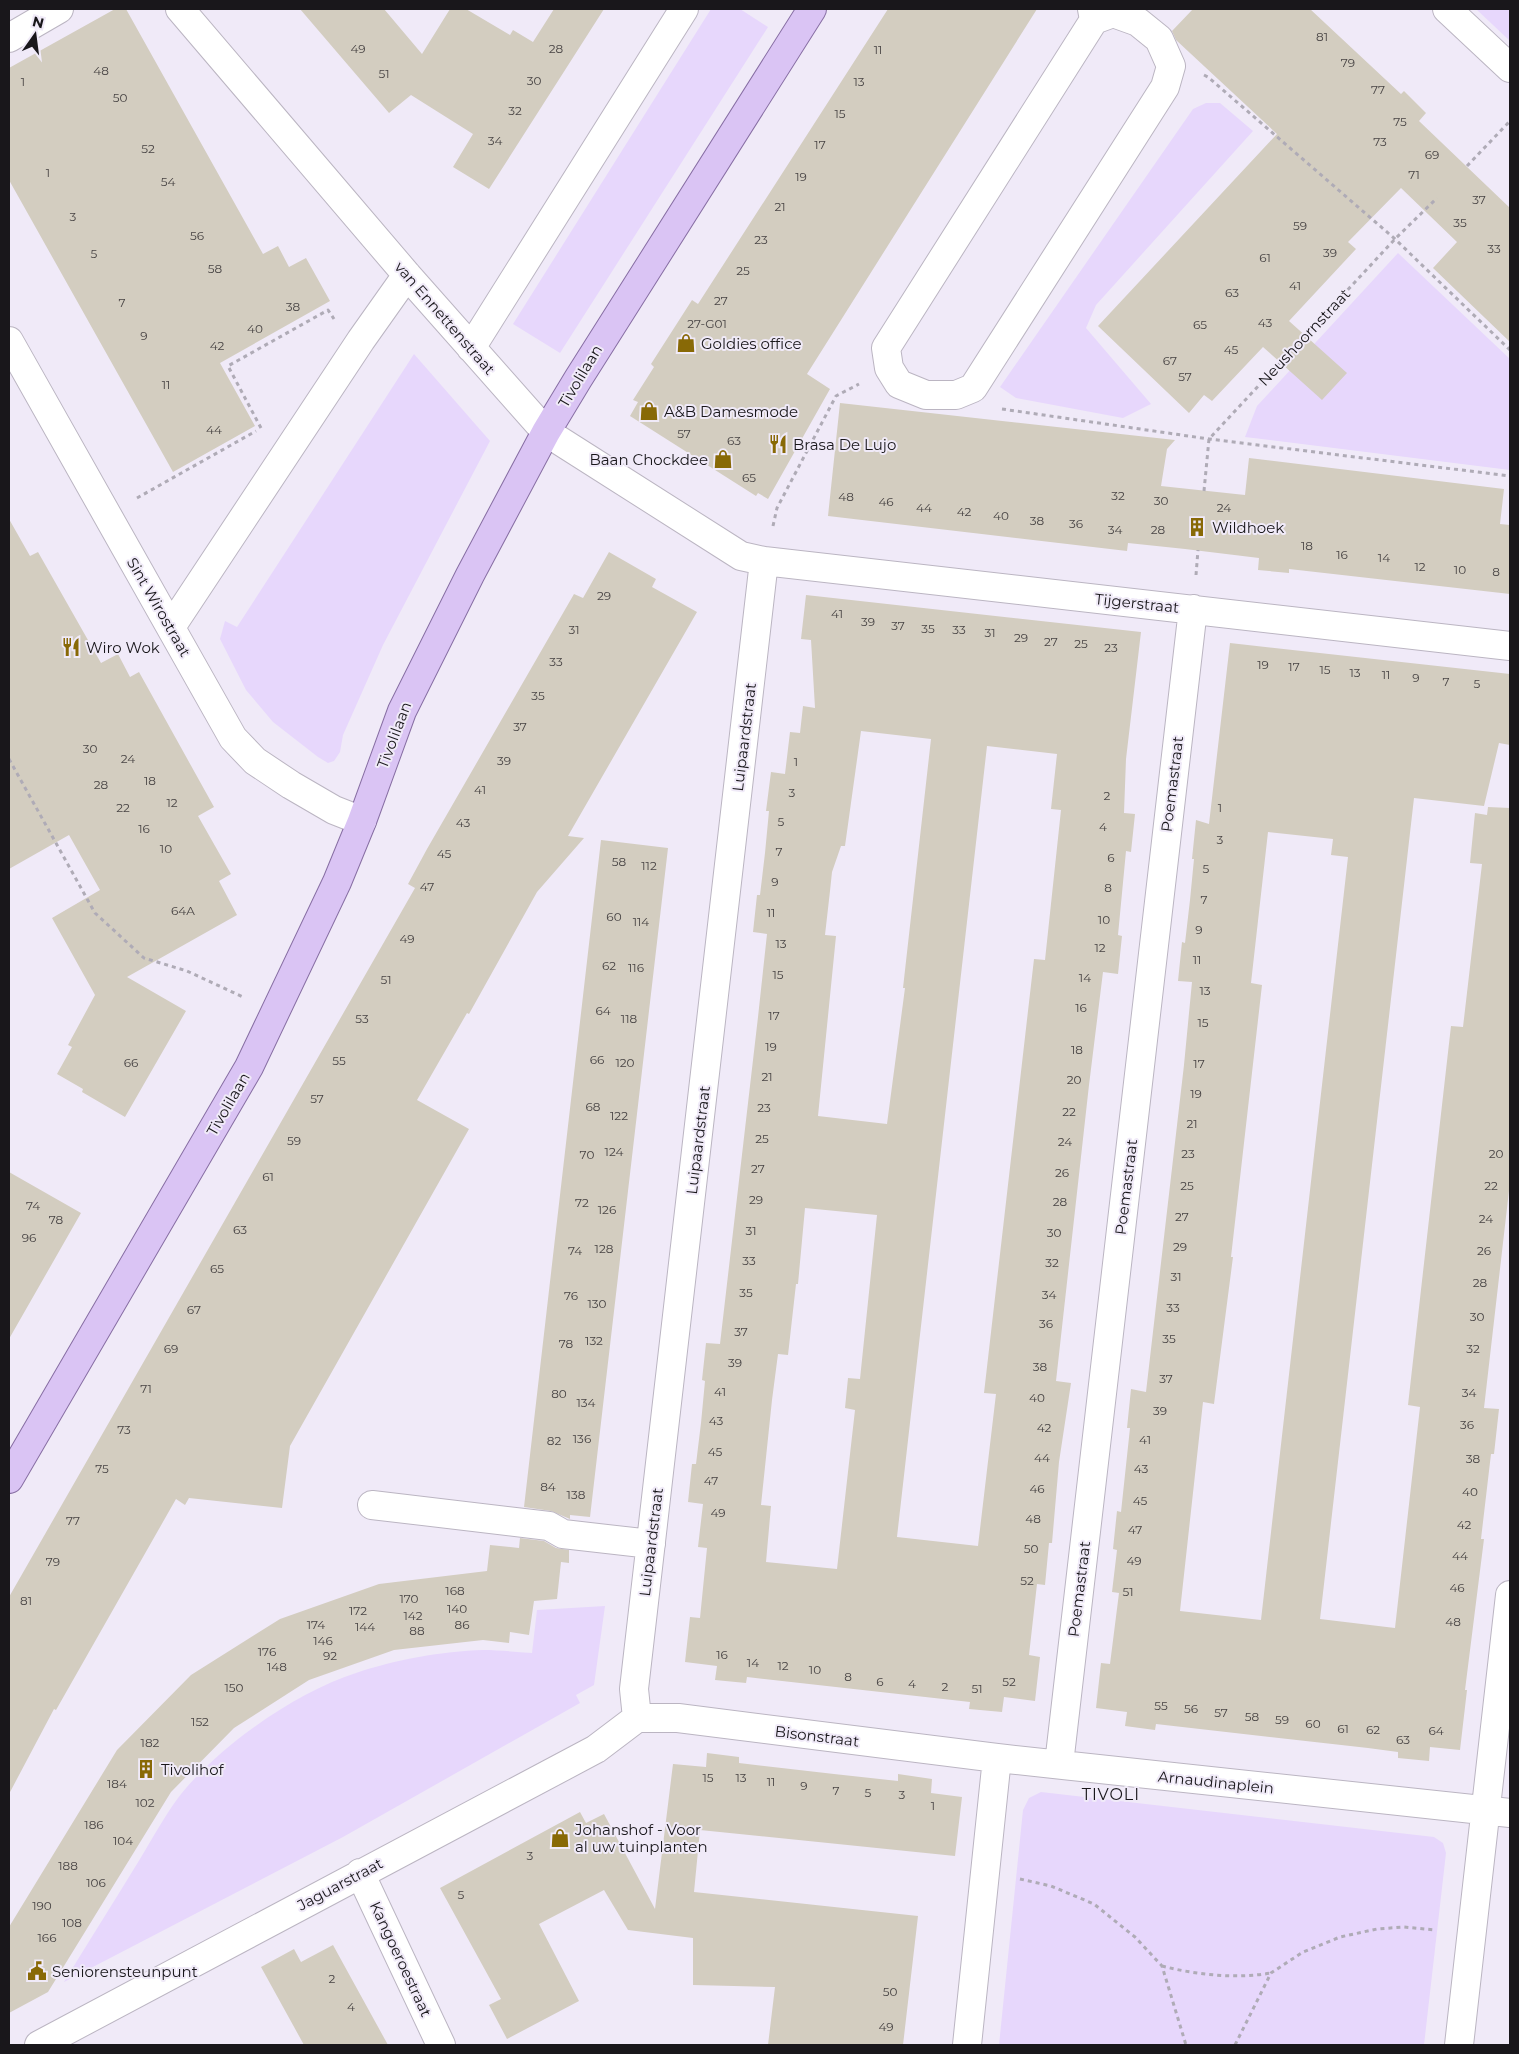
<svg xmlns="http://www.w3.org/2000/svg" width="1519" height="2054" font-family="Montserrat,sans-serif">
<rect width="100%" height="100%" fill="#f0eaf8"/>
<path fill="#e7d7fc" d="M711 9H740L768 27 560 353 513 324Z
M1476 9H1510V41Z
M1206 103H1220L1253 131 1096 305 1086 328 1151 404 1123 418 1016 398 1000 387 1193 109Z
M1398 253 1510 359V470L1245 437 1257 406Z
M414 354 490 441 383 645 343 735 340 752 334 761 328 763 318 757 273 722 246 690 220 639 225 621 237 627Z
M605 1606 594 1685 576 1695 580 1703 343 1837 64 1982C89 1941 115 1900 140 1859 152 1839 164 1817 178 1798 217 1747 296 1692 356 1673 394 1660 443 1651 483 1650 499 1650 516 1652 532 1653L537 1610Z
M1041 1792 1434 1837 1443 1843 1446 1853 1424 2045H999L1023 1810 1029 1798Z"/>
<path fill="#d3cdc0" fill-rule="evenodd" d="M115 9H126L263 254 278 246 289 267 306 258 330 301 220 363 255 426 173 472 9 180V68Z
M300 9H384L422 54 450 9H466L510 35 513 30 533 42 554 9H604L489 189 453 167 473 134 411 95 389 113Z
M888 9H1037L807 374 830 389 768 499 758 493 756 496 630 416 638 402 633 400 654 367 651 364 692 300 698 304Z
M1193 9H1310L1401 94 1404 91 1426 113 1419 121 1510 208V342L1433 268 1457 242 1401 188 1348 242 1356 249 1289 321 1347 373 1322 400 1263 347 1212 401 1204 395 1189 413 1098 326 1277 134 1176 40 1172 31Z
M840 403 1175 440 1167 449 1161 486 1245 495 1249 458 1504 489 1500 524 1510 525V594L1289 569V573L1258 570 1259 558 1185 549 1128 543 1127 551 828 516Z
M9 519 30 556 38 552 101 663 118 654 130 677 139 672 214 807 198 816 231 874 219 881 237 915 127 977 186 1011 125 1117 82 1092 83 1089 57 1074 72 1047 68 1045 95 995 52 918 100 890 69 835 9 869Z
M609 552 656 579 652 587 697 612 568 836 584 838 537 892 469 1014 467 1013 417 1100 469 1129 290 1446 282 1508 189 1498 185 1505 176 1499 56 1710 54 1709 9 1794V1597L415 888 408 884 427 849 574 594 583 598Z
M806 595 1141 632 1126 759 1124 813 1135 814 1131 852 1126 851 1118 935 1122 936 1118 974 1103 972 1089 1085 1056 1381 1071 1383 1059 1462 1052 1543H1049L1045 1585 1037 1584 1029 1655 1040 1657 1035 1701 1004 1697 1002 1712 969 1709 970 1702 747 1677 746 1683 715 1680 717 1666 685 1662 690 1617 700 1618 707 1548 698 1547 703 1504 688 1502 692 1464H696L701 1423 705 1381 702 1380 706 1343 720 1344 758 1017 767 934 753 932 757 895H760L765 853 769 811H766L771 772 785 774 790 732 800 733 803 706 815 708 811 640 801 639ZM861 731 931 739 903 988H905L887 1124 818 1116 836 936 825 935 830 891 832 872 841 846H845ZM987 746 1057 754 1051 809 1061 810 1045 960 1034 959 984 1393 996 1394 978 1546 897 1537ZM805 1208 877 1215 860 1379 848 1378 845 1408 855 1410 837 1569 766 1562 771 1506 761 1505 772 1400 778 1354 788 1355 796 1284H798Z
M1230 643 1510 674V745L1499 743 1484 806 1414 798 1320 1619 1395 1628 1420 1407 1408 1405 1423 1272 1451 1026 1463 1027 1482 864 1470 863 1475 813 1487 815 1488 807 1510 808V1182L1484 1408 1499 1409 1494 1454H1491L1481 1539H1484L1465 1690H1467L1460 1750 1430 1747 1429 1761 1398 1758V1752L1368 1748 1156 1724 1155 1730 1125 1726 1127 1712 1096 1708 1101 1663 1110 1664 1119 1593 1112 1592 1117 1550 1113 1549 1117 1511 1121 1512 1130 1428H1127L1131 1389 1146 1392 1184 1065 1192 982 1178 981 1182 942 1185 943 1190 900 1194 859H1192L1196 820 1209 824ZM1268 832 1333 839 1331 855 1348 857 1261 1620 1180 1611 1203 1402 1214 1404 1233 1257H1231L1262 985 1251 983Z
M601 840 668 848 590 1517 570 1515V1519L551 1511 524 1507Z
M9 1172 81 1213 9 1339Z
M520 1538 544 1541 556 1548 569 1550V1563L561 1562 557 1599 534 1601 529 1635 510 1632 509 1643 483 1640 394 1650 309 1680 234 1728 171 1792 48 1992 9 2013V1927L117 1750 191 1675 280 1619 379 1584 487 1571 490 1545 519 1548Z
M707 1753 739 1757V1763L834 1774 898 1781V1774L932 1779 931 1793 962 1797 955 1856 700 1830 694 1892 918 1916 903 2045H768L775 1987 693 1985V1938L628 1930 604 1890 539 1924 579 2001 507 2039 489 2005 501 1999 440 1888 580 1812 586 1823 604 1814 655 1909 673 1764 706 1767Z
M333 1945 350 1976 388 2045H304L261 1967 294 1949 301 1962Z"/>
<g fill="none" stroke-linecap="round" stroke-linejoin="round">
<g stroke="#bbb5c2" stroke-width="30">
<path id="minor" d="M180 9 407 275 546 432 741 556 764 561 1510 646
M1092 9 1094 20 886 348 889 368 899 384 926 395H956L973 388 1165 87 1171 66 1159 39 1138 22 1113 13 1094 20
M1447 9 1510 68
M9 38 59 9
M9 341 233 738 255 761 291 785 334 810 362 821
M471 348 684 9
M171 627 361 340 407 275
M372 1505 549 1526 563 1534 651 1544
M637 1718 634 1689 764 561
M637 1718H678L997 1758 1510 1813
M1059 1764 1193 609
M360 1873 441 2045
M39 2045 596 1749 637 1718
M967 2045 997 1758
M1459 2045 1510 1595"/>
</g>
<g stroke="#876ea3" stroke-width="30">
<path id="major" d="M9 1479 249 1067 337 882 362 821 402 711 470 575 546 432 578 379 812 9"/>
</g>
<path stroke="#afabb6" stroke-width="3" stroke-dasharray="4 4" stroke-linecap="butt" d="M1204 75 1208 77 1395 239 1510 350
M1467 166 1510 121
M1002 409 1209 439 1510 476
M261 428 228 366 328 310 334 319
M1204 491 1209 439 1395 239 1437 198
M137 498 256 431
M773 526 777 508 836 396 859 384
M1196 575 1198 550
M9 759 95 913 144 958 187 971 243 997
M1020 1879 1051 1886 1094 1904 1135 1937 1162 1966 1186 2045
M1162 1966C1197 1975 1236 1979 1271 1973
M1235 2045 1271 1973 1303 1952 1340 1937 1377 1929 1404 1927 1436 1930"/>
<use href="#minor" stroke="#fff" stroke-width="28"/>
<use href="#major" stroke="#dac4f4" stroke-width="28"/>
</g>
<defs>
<g id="shop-bare" transform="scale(1.5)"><path d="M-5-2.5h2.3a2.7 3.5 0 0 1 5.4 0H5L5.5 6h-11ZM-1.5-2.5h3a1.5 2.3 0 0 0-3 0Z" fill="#886906" stroke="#f0eaf8" stroke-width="2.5" paint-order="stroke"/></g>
<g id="restaurant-bare" transform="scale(1.5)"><path d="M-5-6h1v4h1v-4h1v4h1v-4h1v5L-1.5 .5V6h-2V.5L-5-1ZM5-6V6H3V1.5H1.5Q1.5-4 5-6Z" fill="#886906" stroke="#f0eaf8" stroke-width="2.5" paint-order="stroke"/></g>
<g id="building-bare" transform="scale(1.5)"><path d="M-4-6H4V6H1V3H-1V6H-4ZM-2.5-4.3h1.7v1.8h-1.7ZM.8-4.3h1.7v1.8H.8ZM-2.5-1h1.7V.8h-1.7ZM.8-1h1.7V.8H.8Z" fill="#886906" stroke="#f0eaf8" stroke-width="2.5" paint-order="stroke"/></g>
<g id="civic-bare" transform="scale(1.5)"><path d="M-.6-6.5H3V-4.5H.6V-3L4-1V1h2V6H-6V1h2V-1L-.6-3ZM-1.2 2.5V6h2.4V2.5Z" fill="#886906" stroke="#f0eaf8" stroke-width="2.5" paint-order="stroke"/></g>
</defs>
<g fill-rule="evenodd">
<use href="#shop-bare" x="686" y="343"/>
<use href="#shop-bare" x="649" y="411"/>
<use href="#restaurant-bare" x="778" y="444"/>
<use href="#shop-bare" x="723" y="459"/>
<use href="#building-bare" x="1197" y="527"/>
<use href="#restaurant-bare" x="71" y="647"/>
<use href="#building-bare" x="146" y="1769"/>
<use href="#shop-bare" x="560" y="1838"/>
<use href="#civic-bare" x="37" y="1971"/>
</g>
<g text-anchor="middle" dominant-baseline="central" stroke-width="4" stroke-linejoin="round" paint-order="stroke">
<g font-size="12" fill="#484444">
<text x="1322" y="36">81</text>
<text x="358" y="48">49</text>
<text x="556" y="48">28</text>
<text x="878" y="49">11</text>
<text x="1348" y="62">79</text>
<text x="101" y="70">48</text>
<text x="384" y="73">51</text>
<text x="534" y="80">30</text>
<text x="23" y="81">1</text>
<text x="859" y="81">13</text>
<text x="1378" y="89">77</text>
<text x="120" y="97">50</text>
<text x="515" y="110">32</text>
<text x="840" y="113">15</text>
<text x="1400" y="121">75</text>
<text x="495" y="140">34</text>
<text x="1380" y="141">73</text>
<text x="820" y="144">17</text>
<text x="148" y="148">52</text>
<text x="1432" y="154">69</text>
<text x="48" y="172">1</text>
<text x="1414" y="174">71</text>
<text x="801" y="176">19</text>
<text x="168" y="181">54</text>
<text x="1479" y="199">37</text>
<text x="780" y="206">21</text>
<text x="73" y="216">3</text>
<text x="1460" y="222">35</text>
<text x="1300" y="225">59</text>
<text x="197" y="235">56</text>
<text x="761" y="239">23</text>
<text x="1494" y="248">33</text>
<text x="1330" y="252">39</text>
<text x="94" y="253">5</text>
<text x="1265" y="257">61</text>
<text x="215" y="268">58</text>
<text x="743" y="270">25</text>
<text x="1295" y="285">41</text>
<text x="1232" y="292">63</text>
<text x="721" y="300">27</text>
<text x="122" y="302">7</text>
<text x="293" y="306">38</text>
<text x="1265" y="322">43</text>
<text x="707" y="323">27-G01</text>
<text x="1200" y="324">65</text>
<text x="255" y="328">40</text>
<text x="144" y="335">9</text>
<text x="217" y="345">42</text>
<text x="1231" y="349">45</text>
<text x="1170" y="360">67</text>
<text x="1185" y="376">57</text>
<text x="166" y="384">11</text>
<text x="214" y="429">44</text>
<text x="684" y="433">57</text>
<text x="734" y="440">63</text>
<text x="749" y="477">65</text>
<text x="1118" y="495">32</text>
<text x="846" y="496">48</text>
<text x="1161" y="500">30</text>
<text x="886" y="501">46</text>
<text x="924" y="507">44</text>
<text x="1224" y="507">24</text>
<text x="964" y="511">42</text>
<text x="1001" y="515">40</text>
<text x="1037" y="520">38</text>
<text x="1076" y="523">36</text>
<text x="1115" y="529">34</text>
<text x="1158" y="529">28</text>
<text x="1307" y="545">18</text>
<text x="1342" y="554">16</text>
<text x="1384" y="557">14</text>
<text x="1420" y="566">12</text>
<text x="1460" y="569">10</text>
<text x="1496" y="571">8</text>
<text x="604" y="595">29</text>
<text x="837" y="613">41</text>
<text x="868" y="621">39</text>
<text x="898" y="625">37</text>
<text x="928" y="628">35</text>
<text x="574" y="629">31</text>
<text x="959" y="629">33</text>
<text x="990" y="632">31</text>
<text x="1021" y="637">29</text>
<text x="1051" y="641">27</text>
<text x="1081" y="643">25</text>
<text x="1111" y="647">23</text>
<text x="556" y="661">33</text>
<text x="1263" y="664">19</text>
<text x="1294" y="666">17</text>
<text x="1325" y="669">15</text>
<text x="1355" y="672">13</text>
<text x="1386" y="674">11</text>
<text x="1416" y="677">9</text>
<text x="1446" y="681">7</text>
<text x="1477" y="683">5</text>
<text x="538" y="695">35</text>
<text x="520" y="726">37</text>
<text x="90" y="748">30</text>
<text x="128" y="758">24</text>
<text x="504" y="760">39</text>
<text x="796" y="761">1</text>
<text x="150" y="780">18</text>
<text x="101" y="784">28</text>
<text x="480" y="789">41</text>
<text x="792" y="792">3</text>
<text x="1107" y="795">2</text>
<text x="172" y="802">12</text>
<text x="123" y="807">22</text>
<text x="1220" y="807">1</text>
<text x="781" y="821">5</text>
<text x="463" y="822">43</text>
<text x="1103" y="826">4</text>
<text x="144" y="828">16</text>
<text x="1220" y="839">3</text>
<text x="166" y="848">10</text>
<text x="779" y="851">7</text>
<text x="444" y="853">45</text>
<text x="1111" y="857">6</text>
<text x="619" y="861">58</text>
<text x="649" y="865">112</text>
<text x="1206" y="868">5</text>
<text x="775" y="881">9</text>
<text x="427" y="886">47</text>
<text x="1108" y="887">8</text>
<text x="1204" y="899">7</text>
<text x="183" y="910">64A</text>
<text x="771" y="912">11</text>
<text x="614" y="916">60</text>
<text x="1104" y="919">10</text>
<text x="641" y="921">114</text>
<text x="1199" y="929">9</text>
<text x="407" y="938">49</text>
<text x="781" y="943">13</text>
<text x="1100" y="947">12</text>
<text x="1197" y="959">11</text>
<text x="609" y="965">62</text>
<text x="636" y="967">116</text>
<text x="778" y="974">15</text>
<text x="1085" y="977">14</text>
<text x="386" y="979">51</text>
<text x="1205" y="990">13</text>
<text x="1081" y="1007">16</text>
<text x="603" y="1010">64</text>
<text x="774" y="1015">17</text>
<text x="362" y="1018">53</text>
<text x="629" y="1018">118</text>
<text x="1203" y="1022">15</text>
<text x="771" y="1046">19</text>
<text x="1077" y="1049">18</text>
<text x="597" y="1059">66</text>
<text x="339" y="1060">55</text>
<text x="131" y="1062">66</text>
<text x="625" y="1062">120</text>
<text x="1199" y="1063">17</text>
<text x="767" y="1076">21</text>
<text x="1074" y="1079">20</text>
<text x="1196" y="1093">19</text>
<text x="317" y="1098">57</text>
<text x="593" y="1106">68</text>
<text x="764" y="1107">23</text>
<text x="1069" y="1111">22</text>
<text x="619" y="1115">122</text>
<text x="1192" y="1123">21</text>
<text x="762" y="1138">25</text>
<text x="294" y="1140">59</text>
<text x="1065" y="1141">24</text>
<text x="614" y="1151">124</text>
<text x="1188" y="1153">23</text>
<text x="1496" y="1153">20</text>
<text x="587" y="1154">70</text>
<text x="758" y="1168">27</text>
<text x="1062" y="1172">26</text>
<text x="268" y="1176">61</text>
<text x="1187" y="1185">25</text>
<text x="1491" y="1185">22</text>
<text x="756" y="1199">29</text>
<text x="1060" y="1201">28</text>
<text x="582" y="1202">72</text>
<text x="33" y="1205">74</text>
<text x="607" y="1209">126</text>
<text x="1182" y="1216">27</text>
<text x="1486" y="1218">24</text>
<text x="56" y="1219">78</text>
<text x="240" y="1229">63</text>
<text x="751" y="1230">31</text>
<text x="1054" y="1232">30</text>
<text x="29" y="1237">96</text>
<text x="1180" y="1246">29</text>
<text x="604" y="1248">128</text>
<text x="575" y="1250">74</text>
<text x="1484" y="1250">26</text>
<text x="749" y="1260">33</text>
<text x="1052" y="1262">32</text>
<text x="217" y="1268">65</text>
<text x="1176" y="1276">31</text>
<text x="1480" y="1282">28</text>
<text x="746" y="1292">35</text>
<text x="1049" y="1294">34</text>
<text x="571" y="1295">76</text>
<text x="597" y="1303">130</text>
<text x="1173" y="1307">33</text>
<text x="194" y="1309">67</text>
<text x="1477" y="1316">30</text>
<text x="1046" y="1323">36</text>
<text x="741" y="1331">37</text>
<text x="1169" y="1338">35</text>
<text x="594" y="1340">132</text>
<text x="566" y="1343">78</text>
<text x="171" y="1348">69</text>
<text x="1473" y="1348">32</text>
<text x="735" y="1362">39</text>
<text x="1040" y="1366">38</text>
<text x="1166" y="1378">37</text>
<text x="146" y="1388">71</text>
<text x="720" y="1391">41</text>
<text x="1469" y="1392">34</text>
<text x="559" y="1393">80</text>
<text x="1037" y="1397">40</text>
<text x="586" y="1402">134</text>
<text x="1160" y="1410">39</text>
<text x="716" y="1420">43</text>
<text x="1467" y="1424">36</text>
<text x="1044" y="1427">42</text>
<text x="124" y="1429">73</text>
<text x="582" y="1438">136</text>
<text x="1145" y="1439">41</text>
<text x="554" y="1440">82</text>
<text x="715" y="1451">45</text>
<text x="1042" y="1457">44</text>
<text x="1473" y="1458">38</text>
<text x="102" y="1468">75</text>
<text x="1141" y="1468">43</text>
<text x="711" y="1480">47</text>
<text x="548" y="1486">84</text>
<text x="1037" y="1488">46</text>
<text x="1470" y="1491">40</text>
<text x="576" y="1494">138</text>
<text x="1140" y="1500">45</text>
<text x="718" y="1512">49</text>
<text x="1033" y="1518">48</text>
<text x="73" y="1520">77</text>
<text x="1464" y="1524">42</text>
<text x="1135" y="1529">47</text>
<text x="1031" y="1548">50</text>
<text x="1460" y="1555">44</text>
<text x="1134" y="1560">49</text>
<text x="53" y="1561">79</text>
<text x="1027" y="1580">52</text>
<text x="1457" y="1587">46</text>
<text x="455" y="1590">168</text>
<text x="1128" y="1591">51</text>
<text x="409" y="1598">170</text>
<text x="26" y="1600">81</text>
<text x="457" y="1608">140</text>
<text x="358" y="1610">172</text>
<text x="413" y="1615">142</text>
<text x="1453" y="1621">48</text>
<text x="316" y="1624">174</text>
<text x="462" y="1624">86</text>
<text x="365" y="1626">144</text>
<text x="417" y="1630">88</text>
<text x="323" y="1640">146</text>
<text x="267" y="1651">176</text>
<text x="722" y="1654">16</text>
<text x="330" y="1655">92</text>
<text x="753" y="1662">14</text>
<text x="783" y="1665">12</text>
<text x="277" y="1666">148</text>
<text x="815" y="1669">10</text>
<text x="848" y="1676">8</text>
<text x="880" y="1681">6</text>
<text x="1009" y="1681">52</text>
<text x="912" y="1683">4</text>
<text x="945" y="1686">2</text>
<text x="234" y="1687">150</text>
<text x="977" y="1688">51</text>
<text x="1161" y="1705">55</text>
<text x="1191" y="1708">56</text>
<text x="1221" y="1712">57</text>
<text x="1252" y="1716">58</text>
<text x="1282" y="1719">59</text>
<text x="200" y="1721">152</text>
<text x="1313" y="1723">60</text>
<text x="1343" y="1728">61</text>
<text x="1373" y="1729">62</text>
<text x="1436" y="1730">64</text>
<text x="1403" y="1739">63</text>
<text x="150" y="1742">182</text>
<text x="708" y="1777">15</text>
<text x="741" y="1777">13</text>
<text x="771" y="1781">11</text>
<text x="117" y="1783">184</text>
<text x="804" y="1785">9</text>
<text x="836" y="1790">7</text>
<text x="868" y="1792">5</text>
<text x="902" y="1794">3</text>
<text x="145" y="1802">102</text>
<text x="933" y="1805">1</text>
<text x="94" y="1824">186</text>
<text x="123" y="1840">104</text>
<text x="530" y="1855">3</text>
<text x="68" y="1865">188</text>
<text x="96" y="1882">106</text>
<text x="461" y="1894">5</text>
<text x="42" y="1905">190</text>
<text x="72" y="1922">108</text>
<text x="47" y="1937">166</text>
<text x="332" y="1978">2</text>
<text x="890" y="1991">50</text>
<text x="351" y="2006">4</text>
<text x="886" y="2026">49</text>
</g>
<g font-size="15" fill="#19171b" stroke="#f0eaf8">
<text transform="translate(445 318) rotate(49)">van Ennettenstraat</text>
<text transform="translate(1304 337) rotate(-47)">Neushoornstraat</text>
<text transform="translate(580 376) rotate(-59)">Tivolilaan</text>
<text transform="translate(1137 603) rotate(6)">Tijgerstraat</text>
<text transform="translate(159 607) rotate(60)">Sint Wirostraat</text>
<text transform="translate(394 735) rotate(-69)">Tivolilaan</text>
<text transform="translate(744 737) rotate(-83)">Luipaardstraat</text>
<text transform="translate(1172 784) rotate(-83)">Poemastraat</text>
<text transform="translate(228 1104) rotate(-60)">Tivolilaan</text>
<text transform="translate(698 1140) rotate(-83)">Luipaardstraat</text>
<text transform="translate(1126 1187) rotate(-83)">Poemastraat</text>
<text transform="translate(651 1542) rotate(-83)">Luipaardstraat</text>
<text transform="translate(1079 1589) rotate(-83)">Poemastraat</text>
<text transform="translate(817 1736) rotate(7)">Bisonstraat</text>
<text transform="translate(1216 1782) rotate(6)">Arnaudinaplein</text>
<text transform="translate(340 1884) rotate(-28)">Jaguarstraat</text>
<text transform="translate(401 1959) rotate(65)">Kangoeroestraat</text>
</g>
<g font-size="15" fill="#19171b" stroke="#f0eaf8" text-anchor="start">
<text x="701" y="343">Goldies office</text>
<text x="664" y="411">A&amp;B Damesmode</text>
<text x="793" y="444">Brasa De Lujo</text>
<text x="708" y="459" text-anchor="end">Baan Chockdee</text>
<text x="1212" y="527">Wildhoek</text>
<text x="86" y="647">Wiro Wok</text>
<text x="161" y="1769">Tivolihof</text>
<text x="575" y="1829">Johanshof - Voor<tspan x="575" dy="17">al uw tuinplanten</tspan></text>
<text x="52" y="1971">Seniorensteunpunt</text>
</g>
<g font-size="16" letter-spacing="1" fill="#19171b" stroke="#f0eaf8">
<text x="1111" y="1794">TIVOLI</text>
</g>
</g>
<rect width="1519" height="2054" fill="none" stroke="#19171b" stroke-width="20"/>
<g transform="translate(35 35) rotate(14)" stroke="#f0eaf8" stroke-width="4" paint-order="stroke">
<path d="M0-4L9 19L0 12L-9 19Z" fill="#19171b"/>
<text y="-8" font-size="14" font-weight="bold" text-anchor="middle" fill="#19171b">N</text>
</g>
</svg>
